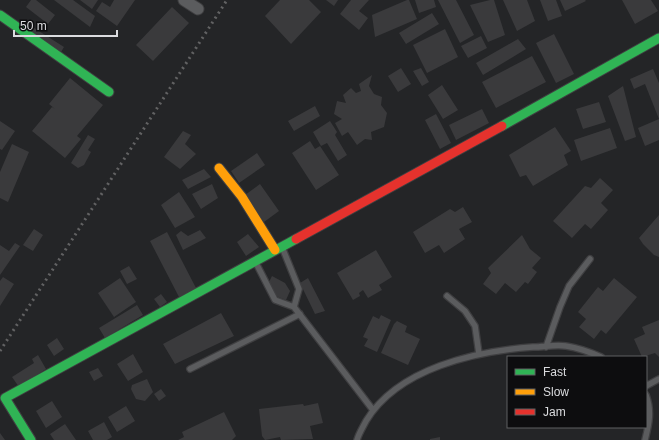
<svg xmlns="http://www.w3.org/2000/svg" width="659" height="440" font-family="Helvetica,sans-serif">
<rect width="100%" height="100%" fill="#242527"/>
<path fill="#3a3a3c" d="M31 0H36L55 15 48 24 26 7Z
M54 0H73L95 16 90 27Z
M80 0H98L92 9Z
M114 0H135L117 26 96 11 102 2 110 7Z
M280 0H309L321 12 291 44 265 16Z
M326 0H338L334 6Z
M351 0H369L359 11 368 18 359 30 340 14Z
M407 0H409L417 19 375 37 372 15Z
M415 0H434L436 7 419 13Z
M438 0H456L474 35 460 43Z
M490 0H494L505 35 488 42 470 5Z
M503 0H527L535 21 517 31Z
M540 0H556L562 16 548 21Z
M560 0H585L586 1 565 11Z
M622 0H651L658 11 635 24Z
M172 7 189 23 153 61 136 45Z
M432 13 439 24 406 44 399 33Z
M31 26 64 47 61 52 29 32Z
M445 29 458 57 427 73 413 45Z
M554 34 574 74 556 83 536 43Z
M481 36 487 48 468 58 461 46Z
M518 39 526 49 483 75 476 63Z
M532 56 546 82 496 108 482 82Z
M401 68 411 84 398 92 388 76Z
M421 68 429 82 422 86 413 71Z
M653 69 659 83V140L645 146 638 128 659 119 645 84 634 89 630 79Z
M372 75 369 86 374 94 382 97 381 105 387 113 384 127 371 132 372 140 365 139 357 145 348 132 342 136 335 123 342 119 334 114 337 101 346 103 343 95 351 88 356 93 361 91 359 84Z
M70 78 103 105 77 136 81 139 65 158 32 131 52 107 55 109 49 104Z
M442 85 458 110 443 119 428 95Z
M623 86 636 137 625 141 608 96Z
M599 102 606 122 583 129 576 109Z
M315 106 320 116 294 131 288 121Z
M482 109 489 123 456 140 449 125Z
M436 114 451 143 440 149 425 120Z
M0 121 15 131 2 150 0 149Z
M330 121 337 132 335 135 347 155 338 161 327 143 321 146 313 132Z
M555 127 571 151 564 155 568 165 533 186 526 175 520 177 509 155Z
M610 128 617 148 581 161 574 140Z
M183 131 191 135 185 144 196 154 180 169 164 157Z
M88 135 95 139 88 150 91 152 84 165 78 168 71 163Z
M310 141 315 149 320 146 339 175 316 190 292 153Z
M12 144 29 152 8 202 0 198V172Z
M257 153 265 165 239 183 231 171Z
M204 169 211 177 188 189 182 180Z
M600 178 613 190 601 203 608 210 591 229 585 224 572 238 553 221 585 186 591 188Z
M212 184 218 198 201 209 192 194Z
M260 184 279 211 264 222 245 195Z
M179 192 195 217 175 228 161 205Z
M463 207 472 222 459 229 465 239 444 253 439 245 425 253 413 232 450 209 455 212Z
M659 215V257L654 255 643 244 639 238Z
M34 229 43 235 33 251 23 245Z
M200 230 206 238 183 250 176 235 181 231 188 236Z
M167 232 196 288 179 297 150 241Z
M248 234 259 247 246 256 237 242Z
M522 235 530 249 541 258 532 268 537 272 528 284 525 282 516 292 505 283 496 294 483 284 491 273 488 268Z
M15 243 20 246 0 275V245L9 251Z
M376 250 392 277 379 285 382 290 368 298 363 290 359 293 360 296 353 300 337 273Z
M129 266 137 279 127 284 120 271Z
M272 276 285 283 290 291 286 300 276 296 269 282Z
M3 277 14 284 0 306V281Z
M120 278 136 302 114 317 98 293Z
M308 278 325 311 315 314 300 283Z
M614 278 637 297 606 334 601 330 594 339 579 327 586 319 578 312 598 287 603 291Z
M161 294 167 302 160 307 154 299Z
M137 305 143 315 105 338 99 328Z
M221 313 234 336 175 364 163 344Z
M381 315 391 320 377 352 364 346 368 339 363 337 373 316 379 319Z
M659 320V357L655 353 642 357 634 339 645 334 642 327Z
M397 321 407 326 405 332 420 339 408 365 381 353 394 324Z
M57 338 64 349 54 356 47 345Z
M133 354 143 372 128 381 117 364Z
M38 355 46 369 19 387 12 377 34 363 32 359Z
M98 368 103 376 94 381 89 372Z
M147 379 153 392 145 401 136 399 131 389 132 385Z
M161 389 166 396 159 401 154 394Z
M52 401 62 417 46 428 36 411Z
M318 403 323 423 310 426 313 439 281 440 280 437 265 440 262 436 259 409 303 404 304 406Z
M126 406 135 421 117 432 108 417Z
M224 412 236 436 232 440H178L184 437 182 432Z
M104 422 112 437 107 440H93L88 431Z
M65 424 76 440H54L50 434Z
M0 433 5 440H0Z
M440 437V440H430V439Z"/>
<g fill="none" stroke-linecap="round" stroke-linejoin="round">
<g stroke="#3f3f41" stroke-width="8">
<path id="lane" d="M282 247 299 289 294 307
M256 263 275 300 294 307 373 410
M447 296 465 311 475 326 479 354
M546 347 560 307 569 286 590 259
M190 369 300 314
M646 386 659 379
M357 440C359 433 363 427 366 421 398 368 476 351 533 347 544 347 556 344 566 346 579 348 590 352 601 357
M645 440C649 424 652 411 646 395"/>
</g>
<g stroke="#3f3f41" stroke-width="13">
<path id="street" d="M184 0 198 9"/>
</g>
<g stroke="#3f3f41" stroke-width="11">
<path id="fast" d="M0 15 109 92
M502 126 659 38
M31 440 5 398 296 239"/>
</g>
<g stroke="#3f3f41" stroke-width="11">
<path id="slow" d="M219 168 242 197 275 250"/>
</g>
<g stroke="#3f3f41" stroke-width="11">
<path id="jam" d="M296 239 502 126"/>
</g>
<use href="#lane" stroke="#5b5c5e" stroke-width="5.5"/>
<use href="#street" stroke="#5b5c5e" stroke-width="11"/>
<use href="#fast" stroke="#30b455" stroke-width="9"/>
<use href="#slow" stroke="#ff9f0a" stroke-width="9"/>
<use href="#jam" stroke="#e5322d" stroke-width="9"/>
<path stroke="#626263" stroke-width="3" stroke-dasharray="2 4" stroke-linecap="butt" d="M0 351 227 0"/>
</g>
<rect x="507" y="356" width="140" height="72" fill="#0d0d0f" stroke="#5f6062"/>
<rect x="515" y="369" width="20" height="6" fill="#30b455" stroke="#5f6062"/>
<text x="543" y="376" font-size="12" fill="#dbdcdf">Fast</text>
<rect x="515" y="389" width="20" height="6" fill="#ff9f0a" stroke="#5f6062"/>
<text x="543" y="396" font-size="12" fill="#dbdcdf">Slow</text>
<rect x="515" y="409" width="20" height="6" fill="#e5322d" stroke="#5f6062"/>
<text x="543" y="416" font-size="12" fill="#dbdcdf">Jam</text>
<path d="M14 30v6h103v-6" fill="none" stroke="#dbdcdf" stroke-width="2"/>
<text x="20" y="30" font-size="12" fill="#dbdcdf" stroke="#0d0d0f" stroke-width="3" paint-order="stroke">50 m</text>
</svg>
